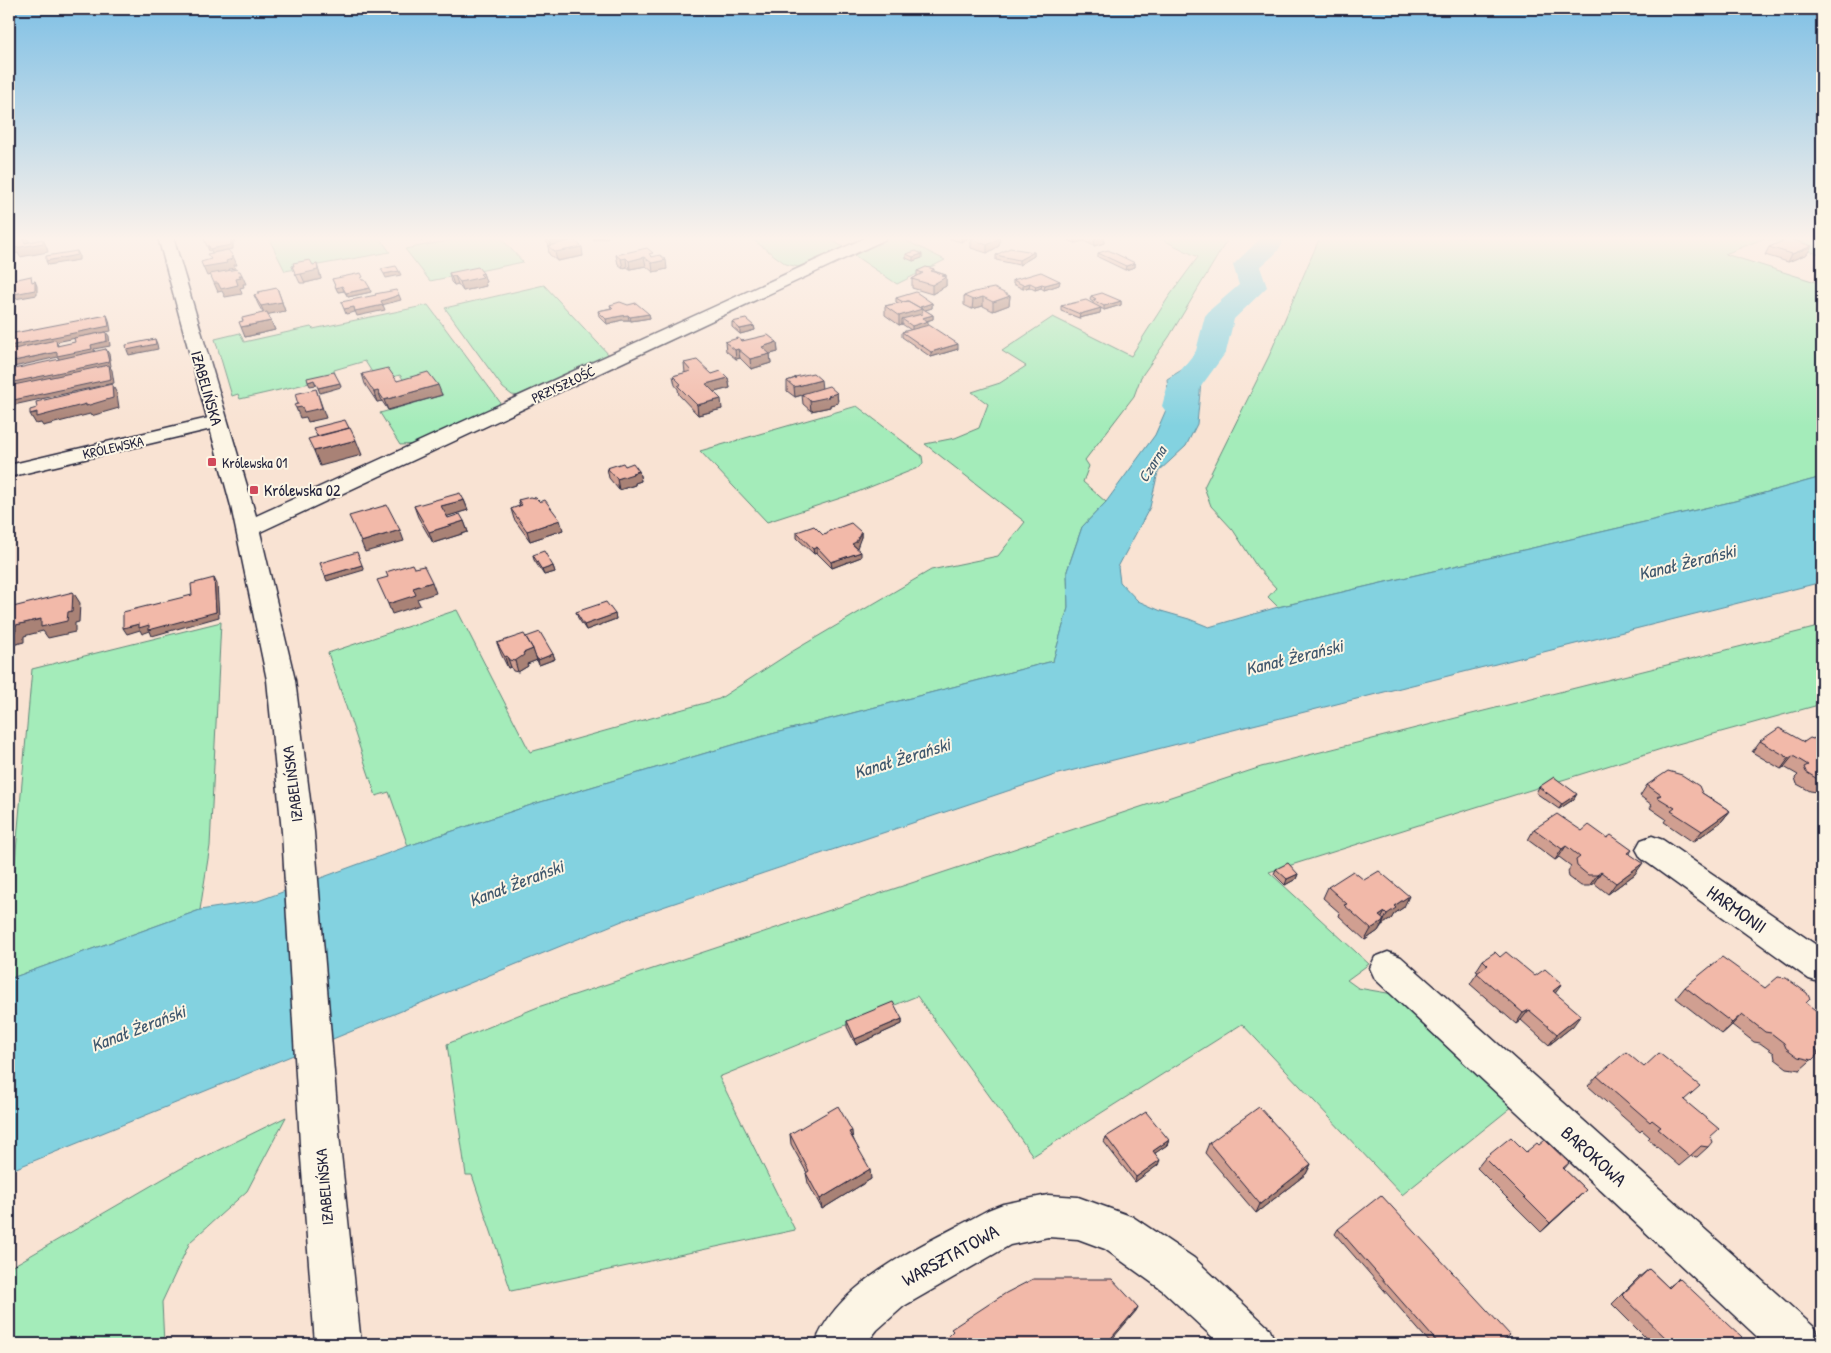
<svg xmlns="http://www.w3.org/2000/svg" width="1831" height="1353" font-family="'Patrick Hand',sans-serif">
<rect width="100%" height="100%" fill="#f9e3d3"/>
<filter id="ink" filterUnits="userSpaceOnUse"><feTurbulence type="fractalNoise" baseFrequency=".02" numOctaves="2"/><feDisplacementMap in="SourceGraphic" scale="10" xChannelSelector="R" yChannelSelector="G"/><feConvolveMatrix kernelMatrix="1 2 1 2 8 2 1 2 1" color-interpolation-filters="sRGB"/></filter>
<g filter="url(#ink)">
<path fill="#a4ecba" stroke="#63877a" d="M268 237H379L390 252 285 271Z
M467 237H500L523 262 430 281 405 249Z
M749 237H827L843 247 798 267 786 264Z
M890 237H899L945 260 897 284 852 254Z
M1157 237H1229L1169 337 1141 377 1134 396 1085 460 1089 466 1083 482 1106 502 1082 527 1067 571 1068 608 1053 661 760 737 534 804 408 846 389 792 376 796 328 653 457 610 530 752 719 699 793 651 931 570 998 556 1025 522 925 444 955 438 979 428 988 404 972 392 1000 383 1026 366 1002 351 1053 317 1131 356 1168 298 1198 257Z
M1320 237H1822V255L1765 238 1725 254 1822 284V477L1735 501 1278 607 1268 597 1276 588 1257 567 1233 530 1211 506 1204 487 1269 356Z
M544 285 610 356 520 396 512 395 503 388 445 308Z
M428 305 500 402 496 409 421 444 400 445 380 413 443 395 431 381 406 383 400 375 385 379 375 377 365 361 334 370 336 377 240 399 238 394 232 396 215 339 240 333 244 342 311 327 313 329Z
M857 406 922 456 923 463 920 467 850 495 767 522 700 451Z
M221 622 210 846 200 910 9 979V909L11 908 32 669Z
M1822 626V704L1674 745 1269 872 1369 964 1347 980 1358 988 1393 994 1513 1106 1402 1195 1242 1024 1033 1156 917 996 719 1077 795 1230 511 1291 472 1175H466L447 1044 538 1007 1261 767Z
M286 1117 247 1191 190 1242 162 1302 164 1344H9V1268L180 1169Z"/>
<path fill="#83d2e0" stroke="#5c8c9e" d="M1211 352 1201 382 1197 424 1186 446 1158 472 1150 507 1118 567 1120 582 1138 601 1161 611 1189 619 1209 627 1278 607 1735 501 1822 477V582L1058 774 627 919 9 1171V979L200 910 258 901 408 846 534 804 760 737 1053 661 1068 608 1067 571 1082 527 1106 502 1155 435 1169 403 1167 379Z"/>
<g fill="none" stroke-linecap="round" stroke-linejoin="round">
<path fill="#83d2e0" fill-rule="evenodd" d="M1258 237H1284C1282 251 1270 258 1260 267L1267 287 1234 319 1226 352 1199 389 1196 406 1191 413 1179 416 1167 413 1162 406 1167 388 1196 351 1205 316 1210 310 1239 285 1233 265 1258 241Z"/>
<g stroke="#22223b" stroke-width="3">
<path id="minor" d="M217 416 224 418 227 422 224 426 9 477V465Z
M1652 836 1663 840 1822 949V983L1809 979 1641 858 1636 849 1641 840Z
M1388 952 1401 957 1815 1328 1822 1344H1765L1375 979 1370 968 1375 957Z
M1048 1195 1078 1197 1133 1217 1194 1258 1269 1328 1276 1344H1220L1162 1290 1105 1249 1078 1239 1048 1237 1010 1245 904 1306 877 1330 866 1344H815C838 1279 931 1242 988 1210L1003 1204Z"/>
</g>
<g stroke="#22223b" stroke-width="3">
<path id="tertiary" d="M158 237H173L256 516 867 237H887L884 240 260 532 295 680 314 832 340 1144 361 1344H315L300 1144 282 832 267 680 231 506Z"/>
</g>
<use href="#minor" fill="#fcf5e5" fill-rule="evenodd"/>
<use href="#tertiary" fill="#fcf5e5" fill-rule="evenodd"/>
</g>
<path fill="#d09f91" stroke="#22223b" d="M545 237H571L583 256 557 261 549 254 548 246 549 245 547 243 546 239H547Z
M947 237H970L961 242 947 238Z
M1064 237H1105L1104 243 1094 246 1084 241 1075 243 1064 238Z
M1000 238 999 246 987 253 971 248V239Z
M1781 241 1807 254 1788 262 1765 255 1769 247 1780 243Z
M1034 252V256L1019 265 996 260V255Z
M1098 253 1135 263V267L1125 270 1098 257Z
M906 254 922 258 913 261 906 258Z
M616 255 654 257 667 269 653 272 646 266 630 269 627 267 623 268 618 264Z
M313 265 320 273 321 279 305 283H300L292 266Z
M934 269V271L946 275V286L932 294 912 288V279L917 276V271Z
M449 273H483L486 282H485L486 286 463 291 458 284 454 285 451 282Z
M332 279 364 280 371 292 348 297 344 291 338 292Z
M1013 280 1060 281 1059 285 1044 290 1041 288 1035 290 1029 287 1023 289 1013 284Z
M277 288 285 311 268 314 275 330 245 337 243 321 263 313 258 304 254 295Z
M964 296H1010L1009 305 993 311 983 306 972 309 964 305Z
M1091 296 1121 301V305L1104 310 1101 308 1100 313 1079 318 1061 311V306L1093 304V302L1090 300Z
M896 298 932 303V308L925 310 933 315V319L927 321 928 325 958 349 931 357 902 337V332L911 330 902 324 899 325 885 315V306L898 303 896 302Z
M610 305 649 314 650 318 631 321 629 320H622L607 324 599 316 598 311 611 308Z
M732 322 754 326 755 330 740 334 732 327Z
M742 341 777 342 778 352 770 354 771 363 751 369 740 358 736 359 726 351 725 342Z
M684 363 712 374 728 378 730 388 714 392 722 409 698 415 679 395 678 389 675 385 673 376 685 373Z
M362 374 397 381 442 395 388 410 382 401 377 402 365 384Z
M795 377 822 389 837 393 838 403 830 405V407L811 411 803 404 802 395 795 397 787 391V381L795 378Z
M625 466 639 471 641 481 635 483V485L619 490 609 478 607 468Z
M464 500 468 510 447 516 448 518 464 521 468 532 433 543 418 517 414 506Z
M518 500 540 502 563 530 530 541 514 519 511 509 520 506Z
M797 532 823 535 861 532V537L856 548 861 557 832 568 817 553 814 554 797 538Z
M533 555 553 566 555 572 544 575 534 560Z
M576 612 615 614 616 619 586 630 578 618Z
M526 637 553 654 555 659 539 665 537 660 527 664 528 666 518 672 513 671 511 667 508 668 501 654 497 643Z
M1813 739 1822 740V790L1821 789 1817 792 1810 791 1797 784 1795 778 1798 775 1784 767 1781 769 1752 752 1760 741 1804 742Z
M1647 785 1702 793 1730 811 1721 822 1693 842 1664 822 1666 819 1650 808 1652 805 1640 796Z
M1539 787 1574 799 1559 809 1536 793Z
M1534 829 1607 838 1632 850 1630 853 1635 874 1608 894 1594 883 1589 886H1581L1569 877 1568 871 1571 866 1559 857 1555 860 1528 840Z
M1276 869 1298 874 1296 879 1285 885 1274 874Z
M1328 887 1404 907 1394 914 1391 919 1382 925 1378 931 1365 940 1339 916 1340 913 1323 898Z
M1500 957 1555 994 1573 1026 1549 1045 1521 1020 1516 1024 1470 984 1478 972 1476 971 1483 960Z
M1685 987 1765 988 1806 1003 1816 1048 1818 1054 1800 1070 1787 1068 1775 1059 1774 1053 1760 1043 1754 1042 1732 1025 1722 1034 1676 998Z
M902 1019V1024L856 1045 847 1027V1021Z
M1597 1076 1685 1101 1710 1137 1708 1147 1697 1157 1691 1156 1679 1166 1648 1139 1650 1137 1642 1130 1640 1132 1588 1086Z
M790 1134 853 1138 871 1179 822 1209 808 1183 806 1173H807L791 1144Z
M1106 1137 1169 1140 1167 1145 1155 1153 1158 1165 1135 1182 1104 1142Z
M1209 1143 1311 1164 1306 1174 1256 1213 1205 1153Z
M1526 1152 1569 1163 1564 1169 1586 1190 1577 1199 1541 1232 1477 1168 1485 1158Z
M1338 1229 1500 1344H1431L1335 1234Z
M1649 1269 1668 1287 1679 1278 1735 1344H1652L1612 1304 1638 1278Z"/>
<path fill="#a98276" stroke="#22223b" d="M25 237H26L30 242 43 239 47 248 48 252 20 257 18 253 9 255V246Z
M420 237H446L421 241Z
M594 237H609L594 240Z
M962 237H970L961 242Z
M1075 237H1085L1084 241 1075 243Z
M1095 237H1105L1104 243 1094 246Z
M233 238 235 242H233V249L212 253 211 250 209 251 207 246Z
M573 238 574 242 551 247 550 242Z
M1000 238 999 246 987 253V245Z
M1812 246 1807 254 1788 262 1792 254Z
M582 247 583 256 557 261 555 252Z
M77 251 79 255V260L48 265 46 261Z
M1034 252V256L1019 265V260Z
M922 254V258L913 261V257Z
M233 256 237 265H234L235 268 229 269 230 271 207 276 203 267 226 261 231 257Z
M644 257 646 266 630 269 629 261Z
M626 258 627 267 623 268 621 259Z
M666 260 667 269 653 272 652 263Z
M1135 263V267L1125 270 1126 266Z
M317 264 321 279 305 283 301 274Z
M399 271 401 275 386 278 384 274Z
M483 273 486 282H485L486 286 463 291 460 282Z
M240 275H242L246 284H243L244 287 240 288 242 294 225 297 222 291 218 292 214 283 236 279Z
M946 275V286L932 294V285Z
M451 276H455L458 284 454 285Z
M35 281 37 286V295L9 300V295Z
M1060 281 1059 285 1044 290 1045 285Z
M1030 283 1029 287 1023 289V285Z
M1042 284 1041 288 1035 290 1036 286Z
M342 286 344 291 338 292 336 288Z
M277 288 285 311 265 315 261 306Z
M370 288 371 292 348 297 346 293Z
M399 295 401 300 382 305 381 301Z
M1010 296 1009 305 993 311V302Z
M983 297V306L972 309 973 300Z
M1121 301V305L1104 310V306Z
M932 303V308L922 311V318L902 319V324L899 325V316L920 307Z
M383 305 385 310 357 316 355 311Z
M354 307 355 312 346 314 344 309Z
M1101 308 1100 313 1079 318 1080 314Z
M649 314 650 318 631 321 630 317Z
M107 315 109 320 111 331 56 342 58 345 59 351H9V346Z
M628 315 629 320H622L607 324 606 319 621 316Z
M933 315V319L922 322V318Z
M271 321 275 330 245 337 241 327Z
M928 321V326L912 331V326Z
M754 326 755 330 740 334V329Z
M106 332 109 336 110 346 94 349 95 354 60 361 58 357 9 368V362L91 345Z
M155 339 157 344 158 349 129 355 127 350Z
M777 342 778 352 762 356V347Z
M958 344V349L931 357V352Z
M106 349 109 354 111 366 110 367 112 370 114 383 9 406V383Z
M738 349 740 358 736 359 735 350Z
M770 354 771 363 751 369 750 359Z
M728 378 730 388 707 394 706 384Z
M314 380 316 385 310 386 308 382Z
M821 380 822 389 795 397 794 387Z
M340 383 341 387 320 393 318 388Z
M112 384 117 394 119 408 91 416 90 414 43 426 41 423 36 424 30 414 86 404Z
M438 385 442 395 388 410 384 400Z
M316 389 326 418 308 422 306 417 300 418 296 408Z
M378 391 382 401 377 402 374 392Z
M837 393 838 403 830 405V407L811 411 810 401Z
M721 399 722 409 698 415 697 405Z
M356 440 362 455 320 466 314 451Z
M639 471 641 481 635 483V485L619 490 617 479Z
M464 500 468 510 445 517 441 506Z
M560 520 563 530 530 541 527 531Z
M464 521 468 532 433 543 429 532Z
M400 530 404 541 365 552 361 542Z
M861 532V537L857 548 852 544Z
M817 547V553L814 554 813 549Z
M861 552V557L832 568 831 562Z
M362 565 364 570 327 581 325 576Z
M553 566 555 572 544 575 542 570Z
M214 578 217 584 219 617 152 636 150 631 142 634 140 630 127 634 123 628 139 624 216 612Z
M432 582 436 593 417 599 420 605 392 614 388 604 413 588Z
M73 592 80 603 79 622 75 623V632L48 638 43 631 24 636V642L9 646V633L16 625 68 612Z
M615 614 616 619 586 630 584 625Z
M533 649 537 660 527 664 528 666 518 672 515 661 523 653Z
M553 654 555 659 539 665 538 660Z
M507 656 511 667 508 668 505 657Z
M1793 756 1784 767 1781 769 1789 758Z
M1577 794 1574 799 1559 809 1562 804Z
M1730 811 1721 822 1693 842 1702 831Z
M1566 846 1559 857 1555 860 1562 849Z
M1643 863 1635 874 1608 894 1616 883Z
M1601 872 1594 883 1589 886 1597 875Z
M1298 874 1296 879 1285 885 1287 879Z
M1409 896 1404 907 1394 914 1391 919 1382 925 1387 914 1394 906Z
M1385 912 1379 923V916Z
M1384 920 1378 931 1365 940 1371 929Z
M1562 984 1554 995 1553 991Z
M1529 1010 1521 1020 1516 1024 1523 1013Z
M1742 1014 1732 1025 1722 1034 1732 1023Z
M1581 1015 1573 1026 1549 1045 1557 1034Z
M902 1019V1024L856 1045 855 1039Z
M852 1131 853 1141 849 1132Z
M1169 1140 1167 1145 1151 1156 1153 1151Z
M1160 1160 1158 1165 1135 1182 1136 1177Z
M1311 1164 1306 1174 1256 1213 1260 1204Z
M870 1169 871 1179 822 1209 820 1199Z
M1586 1190 1577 1199 1541 1232 1550 1223Z
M1138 1307 1136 1311 1108 1344H1106Z"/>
<path fill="#f2b9a9" stroke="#22223b" d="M9 237H25V238H23L25 243 43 239V243L15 248V245L9 246Z
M203 237H233V238H231V245L210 249 209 246H207Z
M549 237H571L573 238 550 242 546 239 550 238Z
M976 237H995L1000 238 987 245 971 239Z
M1787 238 1812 246 1792 254 1769 247 1783 241H1781Z
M574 240 582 247 555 252 548 246Z
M647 248 653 253 649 254 652 257 660 255 666 260 652 263 644 257 629 261 626 258 621 259 616 255Z
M1010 248 1034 252 1019 260 996 255Z
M228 250 233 256 231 257 232 259 226 261 227 263 203 267 201 262 211 259 207 254Z
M1108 250 1135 263 1126 266 1098 253Z
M77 251V255L46 261V256Z
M916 251 922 254 913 257 906 254Z
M310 260 313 265 317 264 318 270 301 274 296 275 292 266H294L293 263Z
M396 266 399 271 384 274 381 269Z
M478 267 483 273 480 274 483 277 460 282 455 276H451L449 273Z
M926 267 934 269 931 271 946 275 942 276 946 277 932 285 912 279 923 273 917 271Z
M237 269 238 271H240L242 275H239L241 278 236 279 238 285 221 289 218 283H214L210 274Z
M1041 272 1060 281 1045 285 1042 284 1036 286 1030 283 1023 285 1013 280Z
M361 273 363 277 361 278 362 280H365L370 288 346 293 342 286 336 288 332 279Z
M31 276 32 282 35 281V290L9 295V281Z
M277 288 282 302 261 306 254 295 259 294 258 292Z
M994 288 1010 296 993 302 983 297 973 300 964 296 974 292Z
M396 290 399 295 381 301 383 305 355 311 354 307 344 309 341 302 376 295 375 294Z
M916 292 932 303 920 307 933 315 922 318 928 321 912 326 902 319 922 314V309L908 301 903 302 896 298Z
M1102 293 1121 301 1104 306 1093 300 1096 299 1091 296Z
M1086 300 1101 308 1080 314 1061 306Z
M908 301 922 309 899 316 885 306Z
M620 302 628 305 636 303 649 314 630 317 628 315 621 316 606 319 598 311 613 308 610 305Z
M267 312 271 321 241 327 239 322 243 321 242 318Z
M107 315 109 326 9 346V334Z
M746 319 754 326 740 329 732 322Z
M929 325 958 344 931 352 902 332Z
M106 332 107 341 91 345 92 349 57 356V352L9 362V350L56 340 57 346 75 342 74 338Z
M768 335 777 342 762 347 770 354 750 359 738 349 735 350 725 342 738 338 742 341Z
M155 339 156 344 127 350 126 345Z
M106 349 109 362 9 383V370Z
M697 360 712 374 721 371 728 378 706 384 721 399 697 405 678 386 681 384 673 376 691 371 684 363Z
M109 365 111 379 9 401V386Z
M388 368 397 381 428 372 438 385 384 400 378 391 374 392 362 374Z
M334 372 340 383 318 388 314 380 308 382 307 378Z
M813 373 821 380 794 387 787 381 796 378 795 377Z
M112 384 113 398 86 406V404L37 417V412L30 414V410L37 408 36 402Z
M829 386 837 393 828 396 829 397 810 401 802 394Z
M316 389 322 408 304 412 302 407 296 408 294 405 298 404 295 394Z
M345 420 349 428 317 436 313 428Z
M350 428 356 440 314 451 308 439Z
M623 463 625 466 633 463 639 471 632 473 633 474 617 479 607 468Z
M460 493 464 500 441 506 448 518 460 514 464 521 429 532 414 506Z
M530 497 536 498 540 502 545 500 560 520 527 531 511 509 522 505 518 500Z
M387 505 400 530 361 542 349 516Z
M851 523 861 532 856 542 852 544 861 552 831 562 817 547 813 549 797 532 814 526 823 535 827 534 829 531Z
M544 551 553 566 542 570 533 555Z
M357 552 362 565 325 576 320 563Z
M412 564 414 568 424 566 432 582 413 588 416 595 388 604 377 580 388 577 386 572Z
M214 578 216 612 149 630V625L139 628V624L123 628V612L192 595 191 584Z
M73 592 72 611 68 612 67 621 41 627V619L16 625V631L9 633V608Z
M606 602 615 614 584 625 576 612Z
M540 632 553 654 538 660 535 655 533 649 526 637Z
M524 634 533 649 523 653 524 655 515 661 509 660 507 656 505 657 497 643Z
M1779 728 1804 742 1810 738 1813 739 1816 737 1822 740V780H1819L1806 772 1804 767 1808 765 1793 756 1789 758 1760 741Z
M1668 771 1682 775 1699 786 1702 793 1730 811 1702 831 1671 811 1675 808 1657 797 1661 795 1647 785Z
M1554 777 1577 794 1562 804 1539 787Z
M1557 814 1582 831 1589 825 1607 838 1611 835 1632 850 1628 853 1643 863 1616 883 1601 872 1597 875H1588L1577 866 1576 860 1580 857 1566 846 1562 849 1534 829Z
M1288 863 1298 874 1287 879 1276 869Z
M1353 871 1364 880 1379 871 1409 896 1394 906 1396 908 1387 914 1385 912 1379 916 1384 920 1371 929 1344 905 1347 904 1328 887Z
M1495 952 1500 957 1506 952 1535 976 1545 969 1562 984 1553 991 1581 1015 1557 1034 1529 1010 1523 1013 1477 973 1488 965 1483 960Z
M1722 957 1765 988 1778 977 1786 978 1807 993 1810 999 1806 1003 1822 1015V1043L1816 1048 1818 1054 1812 1060 1798 1057 1786 1048 1784 1043 1771 1033 1765 1032 1742 1014 1732 1023 1685 987Z
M893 1002 902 1019 855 1039 847 1021Z
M1626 1052 1644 1067 1659 1053 1700 1086 1684 1100 1719 1129 1710 1137 1712 1142 1708 1147 1701 1146 1690 1156 1658 1129 1661 1127 1652 1120 1650 1122 1597 1076Z
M838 1106 852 1131 849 1132 870 1169 820 1199 806 1173 809 1171 790 1134Z
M1259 1107 1311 1164 1260 1204 1209 1143Z
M1146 1112 1169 1140 1153 1151 1160 1160 1136 1177 1106 1137Z
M1511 1137 1526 1152 1537 1143 1539 1145 1545 1140 1569 1163 1563 1168 1586 1190 1550 1223 1485 1158Z
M1381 1195 1510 1335 1500 1344H1439L1338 1229Z
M1649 1269 1669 1288 1679 1278 1742 1337 1735 1344H1672L1622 1295Z
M1033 1279H1112L1138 1307 1106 1344H940L953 1331 951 1329 1006 1293Z"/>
</g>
<linearGradient id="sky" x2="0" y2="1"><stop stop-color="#7fc0e5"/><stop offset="0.56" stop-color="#fcf2eb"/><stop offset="1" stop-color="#fcf2eb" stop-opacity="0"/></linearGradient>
<rect width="1831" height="426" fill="url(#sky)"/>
<g fill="#d1495b" stroke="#fcf5e5" stroke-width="2">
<rect x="207" y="457" width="10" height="10" rx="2.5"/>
<rect x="249" y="485" width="10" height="10" rx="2.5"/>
</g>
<g text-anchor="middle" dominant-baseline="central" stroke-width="4" stroke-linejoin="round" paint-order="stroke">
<g font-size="14" fill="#22223b" stroke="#fcf5e5">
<text transform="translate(563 384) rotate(-25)">PRZYSZŁOŚĆ</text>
<text transform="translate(113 447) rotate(-13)">KRÓLEWSKA</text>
</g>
<g font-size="14" fill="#22223b" stroke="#fcf5e5" text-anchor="start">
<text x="222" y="462">Królewska 01</text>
</g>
<g font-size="15" font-style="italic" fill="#3f576d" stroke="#fcf5e5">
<text transform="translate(1152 464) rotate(-58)">Czarna</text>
</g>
<g font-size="16" fill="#22223b" stroke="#fcf5e5">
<text transform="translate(207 388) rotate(74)">IZABELIŃSKA</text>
<text transform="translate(292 784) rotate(-97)">IZABELIŃSKA</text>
<text transform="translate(324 1187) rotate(-95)">IZABELIŃSKA</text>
</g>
<g font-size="16" fill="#22223b" stroke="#fcf5e5" text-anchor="start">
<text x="264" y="490">Królewska 02</text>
</g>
<g font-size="18" font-style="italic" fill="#3f576d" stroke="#fcf5e5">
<text transform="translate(1687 562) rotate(-14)">Kanał Żerański</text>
<text transform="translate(1294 657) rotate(-14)">Kanał Żerański</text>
<text transform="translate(902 758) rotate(-17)">Kanał Żerański</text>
<text transform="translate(516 883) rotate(-21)">Kanał Żerański</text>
<text transform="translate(138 1028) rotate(-21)">Kanał Żerański</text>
</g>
<g font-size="19" fill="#22223b" stroke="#fcf5e5">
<text transform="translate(1737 909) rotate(35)">HARMONII</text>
<text transform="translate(1594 1156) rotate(42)">BAROKOWA</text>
<text transform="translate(950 1255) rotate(-29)">WARSZTATOWA</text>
</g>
</g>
<rect width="1831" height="1353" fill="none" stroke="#fcf5e5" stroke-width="30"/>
<rect x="15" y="15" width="1801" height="1323" fill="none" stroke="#22223b" stroke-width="2" filter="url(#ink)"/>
</svg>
